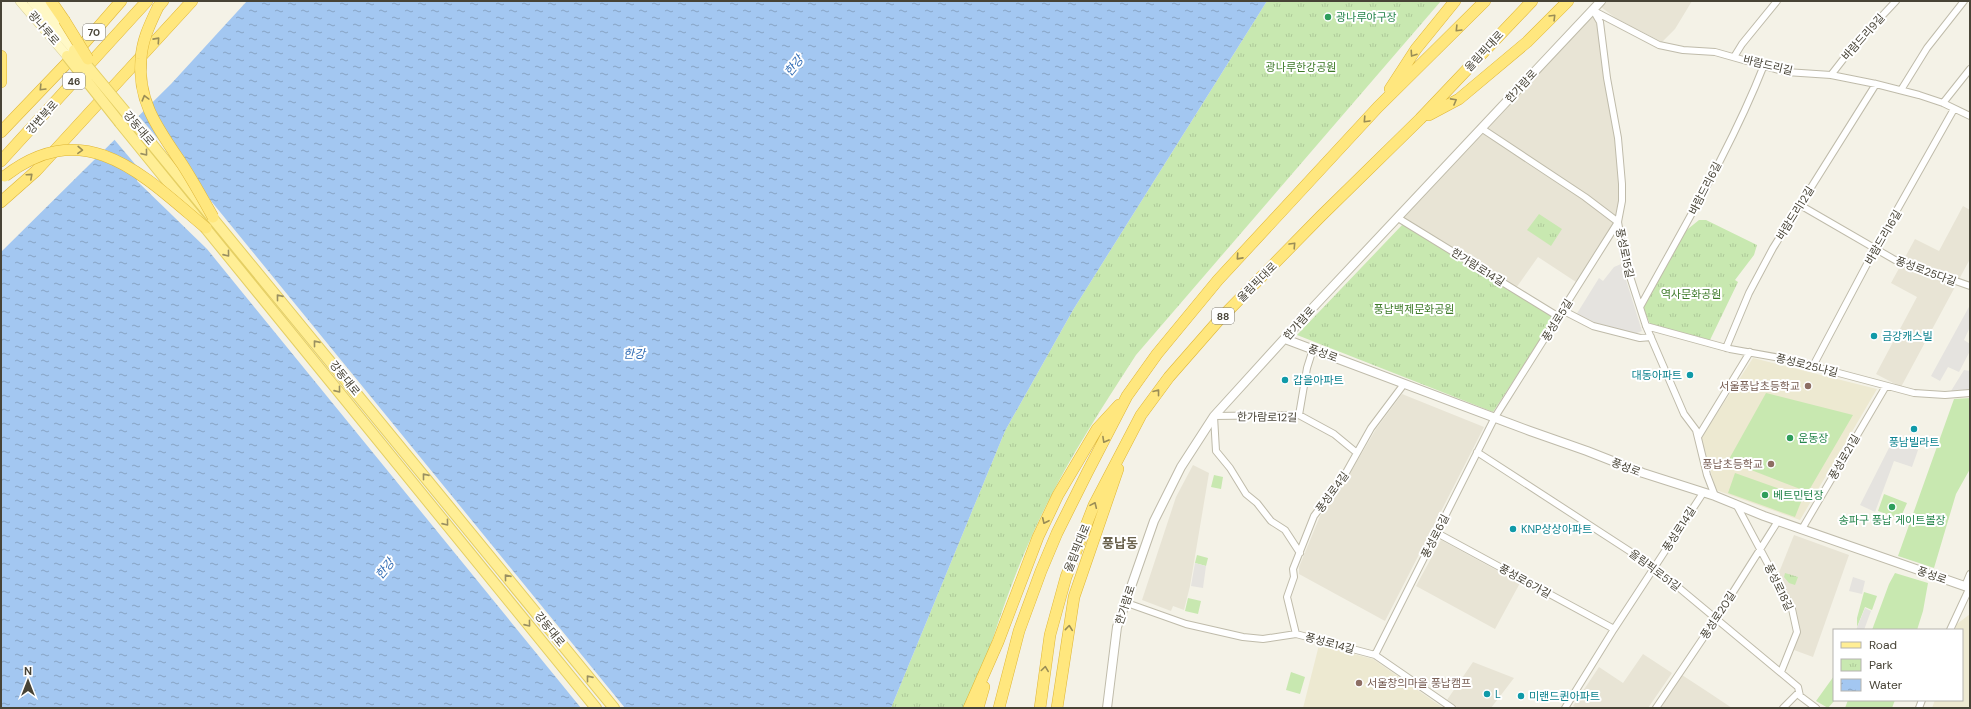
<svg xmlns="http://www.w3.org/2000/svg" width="1971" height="709" font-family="'DM Sans','Noto Sans KR',sans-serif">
<defs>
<pattern id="park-tufts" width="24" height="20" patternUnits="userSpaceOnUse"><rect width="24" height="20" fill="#c8e8b0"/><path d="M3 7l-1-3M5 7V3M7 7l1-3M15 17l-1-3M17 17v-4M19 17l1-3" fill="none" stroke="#adc898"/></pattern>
<pattern id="water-ripples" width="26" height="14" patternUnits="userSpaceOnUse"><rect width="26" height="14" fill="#a3c7f1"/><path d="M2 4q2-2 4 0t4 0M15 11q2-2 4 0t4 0" fill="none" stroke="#87a3c4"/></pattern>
</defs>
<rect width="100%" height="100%" fill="#f4f2e7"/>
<path fill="#e8e4d5" d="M1606 1H1692L1675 29 1662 42 1617 19 1601 7Z
M1593 15 1598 23 1613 118 1620 184V201L1614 222 1576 282 1538 257 1516 288 1403 217Z
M1963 206 1970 210V259L1901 387 1876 374 1917 297 1891 283 1915 239 1939 251Z
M1402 394 1484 427 1385 621 1299 574V567L1320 516 1342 487 1376 429Z
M1193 465 1209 473 1190 586 1184 610 1173 606 1171 611 1142 600 1176 497Z
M1794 535 1849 555 1813 657 1794 650 1800 631 1793 608 1778 575Z
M1441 540 1520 583 1495 629 1416 586Z
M1643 654 1672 673 1648 708H1577L1573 706 1599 667 1623 683Z
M1473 662 1514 678 1491 708H1458L1447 700Z
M1682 675 1708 692 1732 708H1660Z"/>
<path fill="#ede9d1" d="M1753 358 1877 389 1800 520 1716 490 1701 438Z
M1970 614V708H1932L1935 700H1962V630H1955L1957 624Z
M1319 645 1373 659 1442 707 1303 708Z"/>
<path fill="#c8e8b0" d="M1766 393 1853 415 1808 492 1728 461Z
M1970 398V469L1956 494 1934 568 1898 556 1954 399Z
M1735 473 1803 497 1795 517 1728 493Z
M1214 475 1223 477 1221 489 1211 487Z
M1884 494 1907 503 1900 519 1878 511Z
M1197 555 1208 558 1206 566 1195 563Z
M1895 573 1928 583 1923 611 1917 630H1872L1889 584Z
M1864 592 1877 596 1872 610 1865 607 1857 627V618Z
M1188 598 1201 601 1198 614 1185 611Z
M1291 672 1305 677 1300 694 1286 690Z
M1834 676V700H1835L1828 708 1816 701Z
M1848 700H1895L1892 708H1845Z"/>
<path fill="url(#park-tufts)" d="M1267 1H1441L1136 355C1099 412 1062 469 1034 531 1008 588 989 648 972 708H891L1005 431 1073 310Z
M1539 214 1562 229 1551 246 1527 230Z
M1699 220H1706L1757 245 1754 255 1735 280 1738 282 1710 340 1650 324 1643 307 1683 233Z
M1403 224 1554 318 1493 412 1297 335Z
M1785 573 1798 577 1795 585 1789 583 1784 577Z"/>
<path fill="#e5e3df" d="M1621 264 1642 331 1634 334 1592 324 1576 315 1599 278 1603 281 1614 267Z
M1970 305V327L1964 340 1970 344V351L1959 372 1948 367 1940 381 1931 376Z
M1964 370 1970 371V391H1951Z
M1893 440 1918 450 1912 467 1894 461 1875 512 1860 505Z
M1195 563 1206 566 1203 588 1191 586Z
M1853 577 1865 581 1862 594 1849 591Z
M1865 608 1871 611 1864 630H1856Z"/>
<path fill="url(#water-ripples)" d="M247 1H1267L1073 310 1005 431 891 708H1V252L171 84Z"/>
<path fill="#f4f2e7" d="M137 114 165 147 156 116 207 196 625 708H581L207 249 137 181 138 178 96 155 102 149 106 150 132 163 140 170 113 138Z"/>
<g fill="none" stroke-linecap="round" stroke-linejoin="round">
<g stroke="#bfbbaa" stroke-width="8">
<path id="minor" d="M1593 10 1600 22 1607 78 1618 138 1622 184V201L1618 222 1625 261 1646 326 1684 414 1696 430 1707 475 1715 496
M1594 11 1659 45 1683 50 1715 52 1786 72 1831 75 1876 84 1919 95 1943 103 1970 116
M1734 57 1742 44 1777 1
M1831 75 1852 48 1896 1
M1901 90 1927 48 1964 1
M1943 103 1970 69
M1800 205 1895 260 1970 286
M1398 218 1559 317
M1640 307C1683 228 1731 149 1764 65
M1562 310 1593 326 1640 338 1651 337
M1646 326 1730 349 1786 359 1914 393 1945 395 1970 393
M1726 348 1749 293 1773 248 1876 84
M1813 366 1875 249 1954 109
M1299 415 1307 368 1313 349
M1698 437 1750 352
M1477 452 1654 567 1798 687 1800 696 1816 708
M1736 504 1792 609 1797 632 1781 672
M1802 529 1886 386
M1437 533 1614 629
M1300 553 1285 530 1271 521 1257 503 1246 494 1230 468 1216 451 1214 416 1299 415 1334 434 1357 453
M1965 586 1970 574
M1124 602 1186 624 1243 637 1263 639 1296 634 1375 655 1452 708
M1950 630 1970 587
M1296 634 1287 597 1294 577 1293 569 1314 516 1343 478 1371 428 1404 384
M1375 655 1495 417 1618 222 1585 197 1481 128
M1565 708 1614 629 1703 493
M1656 708 1716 619 1778 521
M1783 708 1799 692
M1919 708 1922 700"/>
</g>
<g stroke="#bfbbaa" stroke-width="10">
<path id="tertiary" d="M1285 339 1530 431 1587 451 1643 473 1715 496 1764 516 1970 588
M1107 708 1117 627 1154 521 1181 467 1214 416 1305 316 1601 1"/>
</g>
<g stroke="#d4cc97" stroke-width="10">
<path id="secondary" d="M20 1 67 56
M32 1 74 50
M42 1 63 27"/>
</g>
<g stroke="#e5cf64" stroke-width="12">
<path id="primary" d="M128 115 614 708
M120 123 596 708"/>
</g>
<g stroke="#dfb636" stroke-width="12">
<path id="trunk" d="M51 1 64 20
M158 7 163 1
M1 56V82
M1390 89 1416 49 1455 1
M1429 115 1459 99 1527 42 1568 1
M1 132 67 63 121 1
M1 161 147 1
M1 202 36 171 192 1
M969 708 998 642 1038 537 1058 495 1097 429 1119 405
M978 708 984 687
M999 708 1019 631 1041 571 1057 533 1087 473 1127 396 1157 354 1218 280 1378 107 1485 1
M1040 708 1050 635 1066 577 1094 505 1141 415 1169 377 1218 321 1321 216 1420 119 1532 1
M1057 708 1074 597 1118 469"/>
</g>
<use href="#minor" stroke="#fff" stroke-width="6"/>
<use href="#tertiary" stroke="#fff" stroke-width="8"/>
<use href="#secondary" stroke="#fff8c6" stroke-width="9"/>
<use href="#primary" stroke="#ffee95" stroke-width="10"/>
<use href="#trunk" stroke="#ffe77e" stroke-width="11"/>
<g stroke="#e5cf64" stroke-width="12" stroke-linecap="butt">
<path id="primary-bridge" d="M74 50 128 115
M67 56 120 123"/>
</g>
<g stroke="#dfb636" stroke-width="12" stroke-linecap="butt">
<path id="trunk-bridge" d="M158 7C150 24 142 40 141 59 137 102 159 130 182 164 193 181 203 199 213 217
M64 20 88 59
M5 176C86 113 145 177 206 228"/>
</g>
<use href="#primary-bridge" stroke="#ffee95" stroke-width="10"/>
<use href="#trunk-bridge" stroke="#ffe77e" stroke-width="11"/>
</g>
<defs><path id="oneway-chevron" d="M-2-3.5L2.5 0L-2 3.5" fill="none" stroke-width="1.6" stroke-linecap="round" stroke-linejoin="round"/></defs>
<g stroke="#9a8d56">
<use href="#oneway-chevron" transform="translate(1553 17) rotate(-45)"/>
<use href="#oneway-chevron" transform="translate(1458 29) rotate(134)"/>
<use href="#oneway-chevron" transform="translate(157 40) rotate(-48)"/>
<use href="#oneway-chevron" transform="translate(1413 54) rotate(124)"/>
<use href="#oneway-chevron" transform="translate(42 88) rotate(134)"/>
<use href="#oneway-chevron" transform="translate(145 98) rotate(-105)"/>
<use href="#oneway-chevron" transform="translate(1454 101) rotate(-29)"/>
<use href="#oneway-chevron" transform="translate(1366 120) rotate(133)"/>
<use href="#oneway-chevron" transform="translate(80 150) rotate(2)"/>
<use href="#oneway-chevron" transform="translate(30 176) rotate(-42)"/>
<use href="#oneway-chevron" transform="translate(1293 245) rotate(-47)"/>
<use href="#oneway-chevron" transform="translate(1239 257) rotate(132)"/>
<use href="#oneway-chevron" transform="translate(1157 392) rotate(-52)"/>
<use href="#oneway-chevron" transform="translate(1105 440) rotate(119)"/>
<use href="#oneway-chevron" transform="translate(1094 505) rotate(-66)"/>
<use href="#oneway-chevron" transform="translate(1045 521) rotate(115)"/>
<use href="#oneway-chevron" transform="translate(1069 628) rotate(-84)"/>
<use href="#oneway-chevron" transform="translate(1045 669) rotate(-82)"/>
</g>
<g stroke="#9a9061">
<use href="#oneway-chevron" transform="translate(145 153) rotate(51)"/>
<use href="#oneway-chevron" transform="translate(227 254) rotate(51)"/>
<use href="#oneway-chevron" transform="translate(279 297) rotate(-129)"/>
<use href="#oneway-chevron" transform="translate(316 343) rotate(-129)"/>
<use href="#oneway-chevron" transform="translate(338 390) rotate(51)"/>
<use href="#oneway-chevron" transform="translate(425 476) rotate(-129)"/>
<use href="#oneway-chevron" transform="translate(446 523) rotate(51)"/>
<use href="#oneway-chevron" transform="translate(507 577) rotate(-129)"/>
<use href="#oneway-chevron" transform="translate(528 624) rotate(51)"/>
<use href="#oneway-chevron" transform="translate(589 678) rotate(-129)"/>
</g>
<g fill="#2e9e5b" stroke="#fff" stroke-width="1.5">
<circle cx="1328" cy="17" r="4"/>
<circle cx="1790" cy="438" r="4"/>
<circle cx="1765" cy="495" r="4"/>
<circle cx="1892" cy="507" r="4"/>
</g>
<g fill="#0f9aa8" stroke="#fff" stroke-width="1.5">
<circle cx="1874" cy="336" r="4"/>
<circle cx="1690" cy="375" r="4"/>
<circle cx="1285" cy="380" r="4"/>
<circle cx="1914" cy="429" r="4"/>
<circle cx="1513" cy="529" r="4"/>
<circle cx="1487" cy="694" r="4"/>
<circle cx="1521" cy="696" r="4"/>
</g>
<g fill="#8d6e63" stroke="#fff" stroke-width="1.5">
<circle cx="1808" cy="386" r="4"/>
<circle cx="1771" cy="464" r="4"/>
<circle cx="1359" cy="683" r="4"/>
</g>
<g text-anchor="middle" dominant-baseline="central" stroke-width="4" stroke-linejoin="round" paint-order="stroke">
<g fill="#fff" stroke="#7e7b72" stroke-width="1">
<rect x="83" y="24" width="22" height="16" rx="3"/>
<rect x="63" y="73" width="22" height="16" rx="3"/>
<rect x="1212" y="308" width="22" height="16" rx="3"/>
</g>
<g font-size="10" font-weight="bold" fill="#474336">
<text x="94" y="32">70</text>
<text x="74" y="81">46</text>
<text x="1223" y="316">88</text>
</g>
<g font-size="11" fill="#27864d" stroke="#fff" text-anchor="start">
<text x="1336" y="17">광나루야구장</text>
<text x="1798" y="438">운동장</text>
<text x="1773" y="495">베트민턴장</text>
<text x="1892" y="520" text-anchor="middle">송파구 풍납 게이트볼장</text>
</g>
<g font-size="11" fill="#474336" stroke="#fff">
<text transform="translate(44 28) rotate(49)">광나루로</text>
<text transform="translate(1863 37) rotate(-48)">바람드리9길</text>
<text transform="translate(1484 51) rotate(-47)">올림픽대로</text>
<text transform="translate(1768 65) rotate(14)">바람드리길</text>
<text transform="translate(1521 86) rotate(-47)">한가람로</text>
<text transform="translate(42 117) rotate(-48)">강변북로</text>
<text transform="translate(139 128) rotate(50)">강동대로</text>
<text transform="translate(1705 188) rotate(-63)">바람드리6길</text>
<text transform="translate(1795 213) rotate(-58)">바람드리12길</text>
<text transform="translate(1883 237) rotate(-60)">바람드리16길</text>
<text transform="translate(1625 253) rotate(78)">풍성로15길</text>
<text transform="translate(1478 267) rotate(32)">한가람로14길</text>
<text transform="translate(1926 271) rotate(20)">풍성로25다길</text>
<text transform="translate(1257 282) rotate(-45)">올림픽대로</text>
<text transform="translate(1557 320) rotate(-58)">풍성로5길</text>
<text transform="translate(1299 323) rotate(-48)">한가람로</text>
<text transform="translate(1323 353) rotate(20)">풍성로</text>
<text transform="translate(1807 365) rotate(14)">풍성로25나길</text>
<text transform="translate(345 378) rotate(51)">강동대로</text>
<text transform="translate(1267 417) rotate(1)">한가람로12길</text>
<text transform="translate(1844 457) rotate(-60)">풍성로21길</text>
<text transform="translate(1626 467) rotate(21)">풍성로</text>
<text transform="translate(1332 492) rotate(-54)">풍성로4길</text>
<text transform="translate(1679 529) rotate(-57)">풍성로14길</text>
<text transform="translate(1435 536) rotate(-63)">풍성로6길</text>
<text transform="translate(1077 548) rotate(-68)">올림픽대로</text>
<text transform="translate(1655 570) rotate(37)">올림픽로51길</text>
<text transform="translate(1932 575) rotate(19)">풍성로</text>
<text transform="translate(1525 581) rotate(29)">풍성로6가길</text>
<text transform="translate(1779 587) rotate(64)">풍성로18길</text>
<text transform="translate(1125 605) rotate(-72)">한가람로</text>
<text transform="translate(1718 615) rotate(-57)">풍성로20길</text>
<text transform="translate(550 629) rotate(51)">강동대로</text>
<text transform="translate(1330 643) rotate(15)">풍성로14길</text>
</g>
<g font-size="11" fill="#3d7a28" stroke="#fff">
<text x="1301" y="67">광나루한강공원</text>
<text x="1691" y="294">역사문화공원</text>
<text x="1414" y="309">풍납백제문화공원</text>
</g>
<g font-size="11" fill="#0d838f" stroke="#fff" text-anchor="start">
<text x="1882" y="336">금강캐스빌</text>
<text x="1682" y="375" text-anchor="end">대동아파트</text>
<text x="1293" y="380">갑을아파트</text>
<text x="1914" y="442" text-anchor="middle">풍남빌라트</text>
<text x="1521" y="529">KNP상상아파트</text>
<text x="1495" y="694">L</text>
<text x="1529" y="696">미랜드퀸아파트</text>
</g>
<g font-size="11" fill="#785e54" stroke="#fff" text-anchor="end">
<text x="1800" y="386">서울풍납초등학교</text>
<text x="1763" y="464">풍납초등학교</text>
<text x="1367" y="683" text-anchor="start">서울창의마을 풍납캠프</text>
</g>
<g font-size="12" font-style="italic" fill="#2e6ab4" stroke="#fff">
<text transform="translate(794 66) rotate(-51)">한강</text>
<text x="634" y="354">한강</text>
<text transform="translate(385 569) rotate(-51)">한강</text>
</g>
<g font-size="13" font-weight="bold" fill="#6a624d" stroke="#fff">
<text x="1120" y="543">풍납동</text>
</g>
</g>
<rect width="1971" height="709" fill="none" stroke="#474336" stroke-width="4"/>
<rect x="1833" y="629" width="130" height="72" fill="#ffffff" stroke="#b5b4af"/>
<rect x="1841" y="642" width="20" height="6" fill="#ffee95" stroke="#b5b4af"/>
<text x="1869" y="649" font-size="12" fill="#474336">Road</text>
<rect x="1841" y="659" width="20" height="12" fill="url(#park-tufts)" stroke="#b5b4af"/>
<text x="1869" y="669" font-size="12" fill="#474336">Park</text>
<rect x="1841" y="679" width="20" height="12" fill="url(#water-ripples)" stroke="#b5b4af"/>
<text x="1869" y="689" font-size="12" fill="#474336">Water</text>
<g transform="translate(28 681)" stroke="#ffffff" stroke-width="3" paint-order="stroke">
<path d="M0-3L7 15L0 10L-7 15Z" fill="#474336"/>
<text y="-6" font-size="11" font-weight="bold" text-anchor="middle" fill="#474336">N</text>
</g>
</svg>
